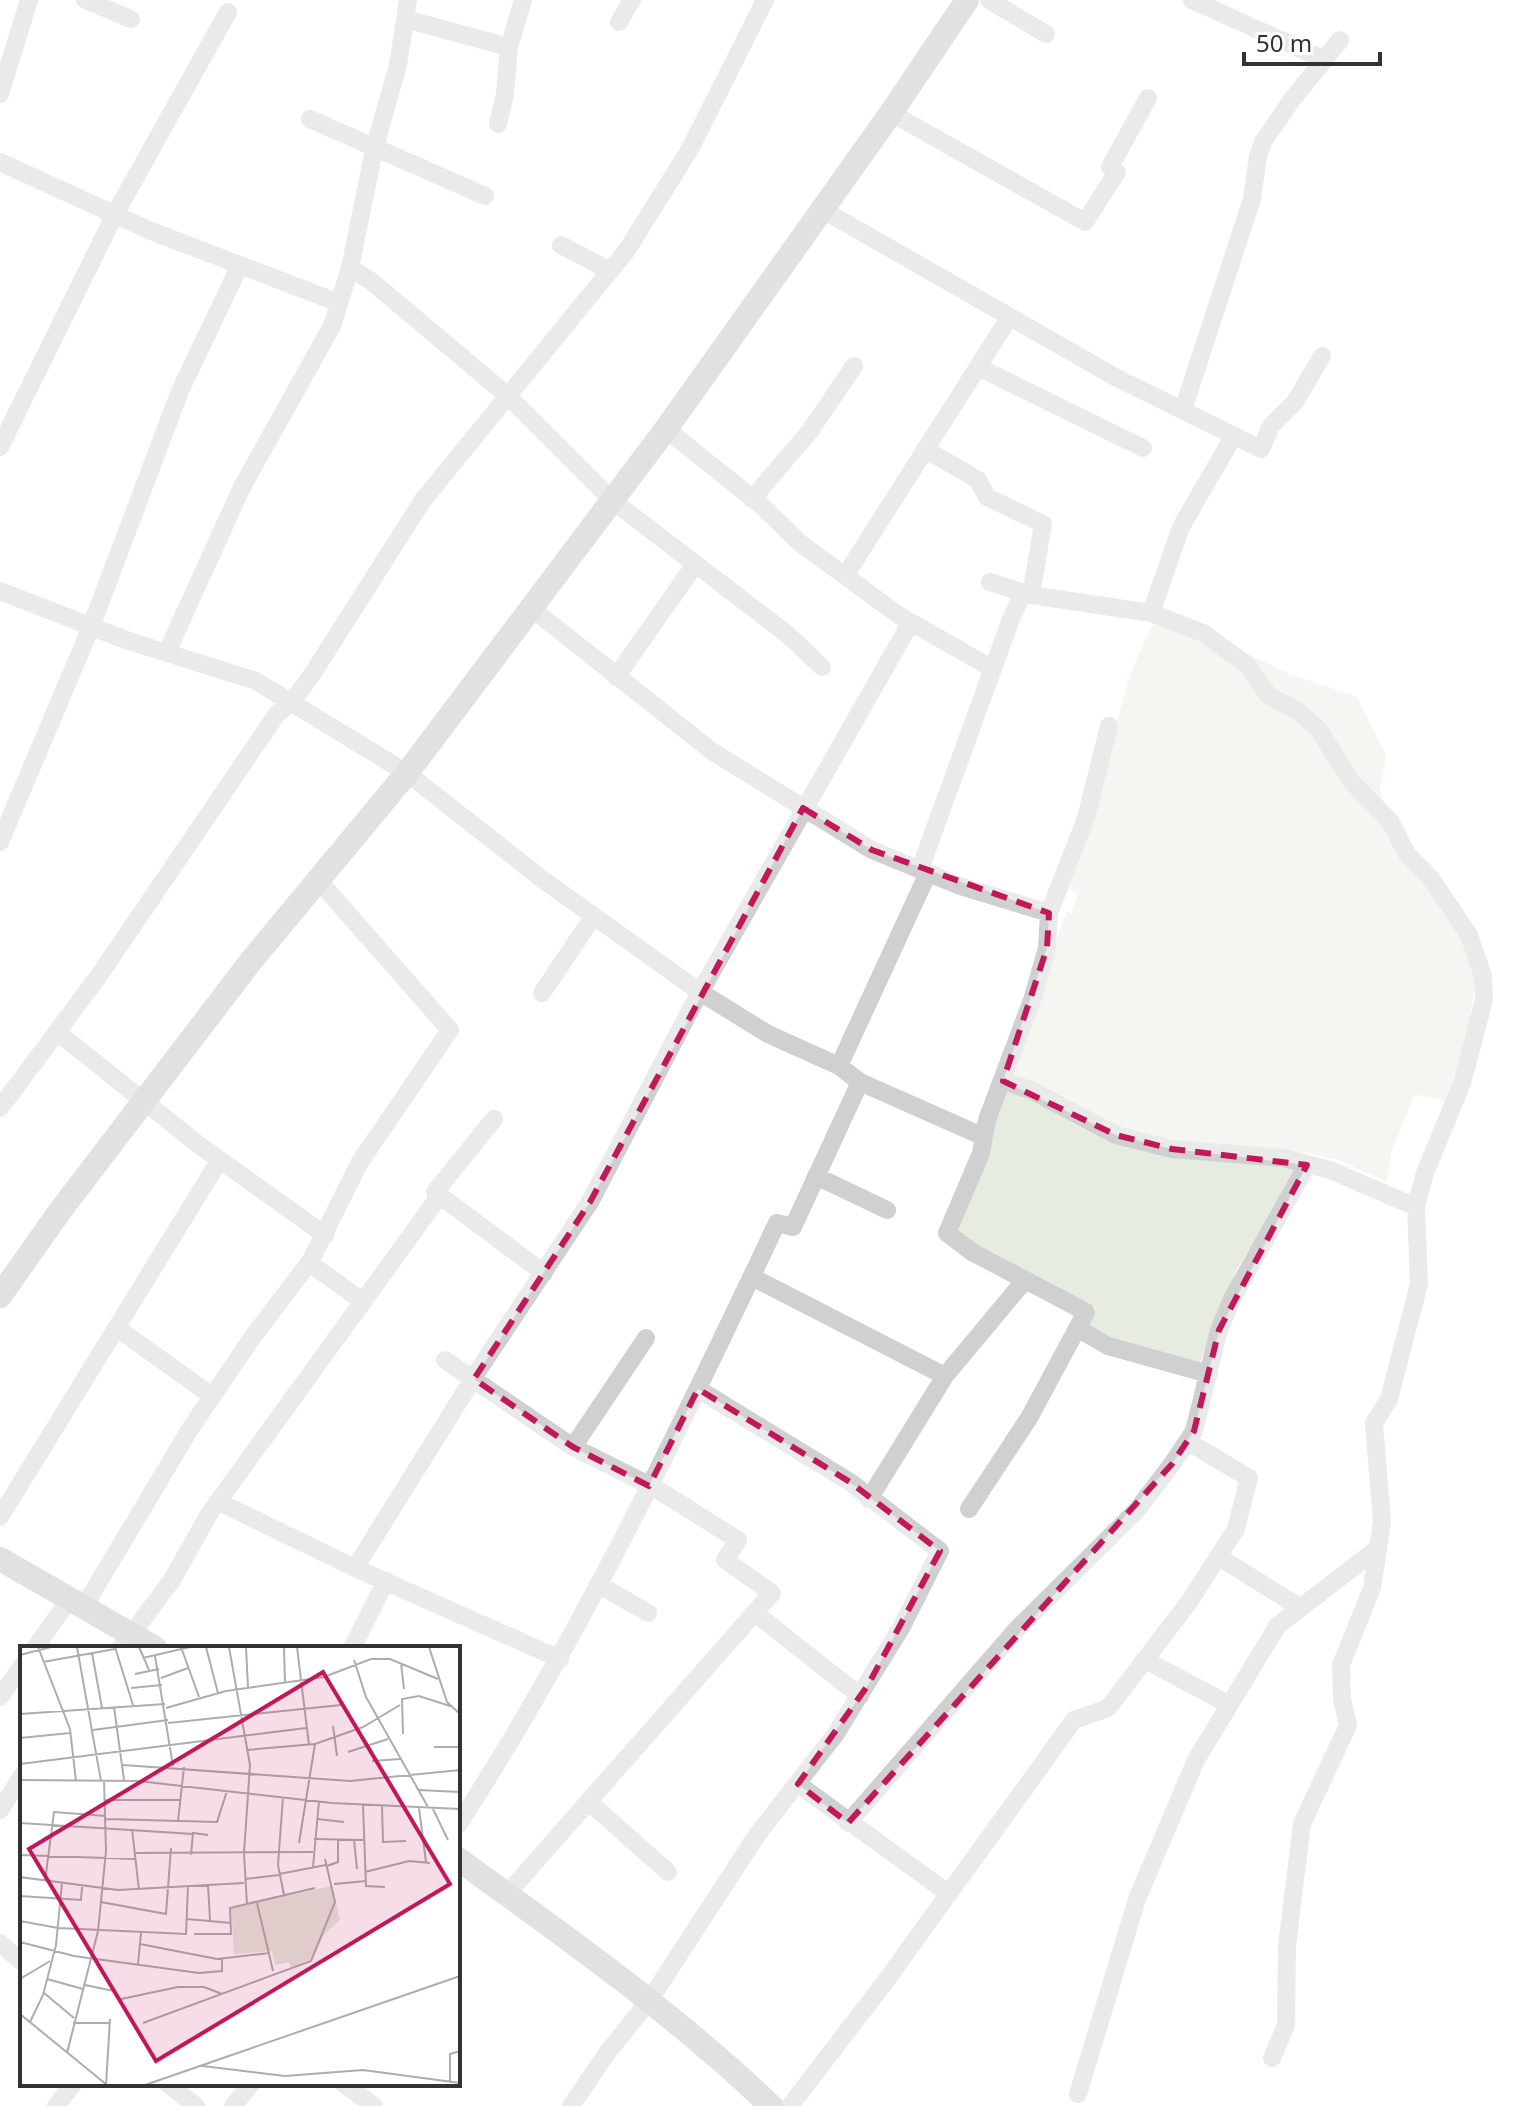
<svg xmlns="http://www.w3.org/2000/svg" width="1516" height="2106" font-family="'Noto Sans',sans-serif">
<rect width="100%" height="100%" fill="#fff"/>
<path fill="#e6ecdf" d="M1161 625 1230 646 1290 674 1357 697 1386 755 1380 790 1386 830 1431 885 1472 957 1477 978 1469 1023 1447 1102 1415 1094 1392 1150 1387 1182 1341 1161 1304 1152 1280 1201 1237 1269 1200 1362C1159 1357 1122 1349 1088 1325L1096 1308 950 1233 1066 912 1072 913 1078 893 1069 888 1131 672 1151 627Z"/>
<g fill="none" stroke-linecap="round" stroke-linejoin="round">
<path stroke="#d0d0d0" stroke-width="18" d="M85 0 131 19
M989 0 1046 34
M1192 0 1325 60
M405 19 509 47
M619 22 632 0
M0 94 29 0
M891 113 1085 222 1117 172 1110 167 1148 98
M310 119 485 196
M498 124 505 94 509 47 523 0
M0 162 151 231 339 303
M823 210 1117 378 1261 449 1271 426 1295 402 1322 356
M561 245 610 271
M350 268 371 281 508 396 613 501 787 634 822 667
M978 367 1143 448
M1183 410 1252 199 1258 156 1263 142 1291 101 1340 40
M666 429 762 506 800 543 900 616 993 669
M0 447 115 214 228 12
M925 449 978 480 987 497 1043 524 1031 595
M752 499 810 431 854 366
M845 576 1009 318
M990 582 1031 595 1151 613 1203 633 1246 664 1269 696 1298 711 1319 730 1352 782 1390 821 1407 854 1432 880 1469 935 1483 976 1484 1000 1462 1083 1425 1173 1416 1207 1419 1284 1389 1399 1374 1423 1382 1522 1372 1588 1341 1665 1342 1699 1348 1725 1302 1824 1287 1945 1286 2025 1272 2058
M0 591 126 640 256 681 407 773 542 879 700 992 768 1034 839 1066 860 1082 982 1136
M531 608 713 752 872 850 960 886 1049 913
M1151 613 1181 527 1234 435
M167 652 242 487 332 326 350 268 374 150 398 65 408 0
M616 677 694 566
M0 842 91 627 180 391 240 265
M920 869 1011 619 1023 593
M542 993 593 917
M57 1032 199 1145 325 1235
M839 1066 928 873
M1003 1081 1031 1090 1116 1135 1172 1149 1284 1158 1330 1170 1416 1207
M0 1108 98 977 277 714 291 703 313 673 423 500 627 250 690 149 765 0
M494 1119 435 1192 544 1273
M816 1176 887 1210
M309 1263 361 1300
M752 1277 945 1376
M117 1328 212 1396
M1077 1328 1108 1346 1209 1374
M445 1360 573 1447 655 1488 738 1540 725 1560 772 1593 507 1894
M573 1447 646 1338
M869 1499 945 1376 1025 1280
M219 1502 355 1568 560 1659
M969 1509 1029 1418 1086 1312 972 1252 947 1233 981 1153 987 1120 1032 1000 1047 948 1049 913 1086 818 1109 726
M0 1517 219 1161
M1219 1557 1299 1607
M355 1568 481 1366 590 1202 694 1003 911 622
M598 1584 648 1613
M85 1605 190 1429 252 1338 311 1260 360 1162 450 1030 319 881
M755 1613 860 1696
M35 1648 71 1597
M121 1648 172 1580 209 1514 438 1198
M352 1648 386 1581
M1145 1660 1228 1704
M0 1697 22 1666
M798 1784 949 1894
M589 1802 668 1872
M0 1810 22 1776
M848 1823 1017 1629 1137 1510 1172 1464 1194 1431 1219 1330 1233 1297 1307 1165
M458 1825C582 1634 680 1428 777 1223L793 1227 860 1082
M0 1943 22 1962
M168 2084 196 2106
M344 2084 374 2106
M1078 2094 1137 1899 1196 1760 1278 1625 1377 1549
M56 2106 73 2084
M233 2106 251 2084
M571 2106 607 2053 649 2001 757 1835 835 1735 901 1628 940 1551 850 1482 698 1389
M790 2106 885 1982 1074 1720 1108 1708 1189 1602 1236 1529 1249 1478 1187 1441"/>
<path stroke="#bdbdbd" stroke-width="24" d="M0 1296 60 1211 251 961 407 773 666 429 891 113 967 0
M0 1559 155 1648
M458 1859C566 1937 675 2014 771 2106"/>
</g>
<path d="M0 0H1516V2106H0ZM803 808 872 850 1049 913 1047 948 1003 1081 1116 1135 1172 1149 1307 1165 1219 1330 1194 1431 1172 1464 848 1823 798 1784 868 1685 940 1551 850 1482 698 1389 649 1486 573 1447 474 1379 590 1202Z" fill="#fff" fill-opacity=".55" fill-rule="evenodd"/>
<path fill="none" stroke="#c2185b" stroke-width="6" stroke-dasharray="16 10" stroke-linejoin="round" d="M803 808 872 850 1049 913 1047 948 1003 1081 1116 1135 1172 1149 1307 1165 1219 1330 1194 1431 1172 1464 848 1823 798 1784 868 1685 940 1551 850 1482 698 1389 649 1486 573 1447 474 1379 590 1202Z"/>
<g transform="translate(20 1646)">
<rect width="440" height="440" fill="#fff"/>
<path d="M312 240 320 274 304 289 293 312 271 321 269 316 255 319 252 305 214 308 211 262Z" fill="#e6ecdf"/>
<path fill="none" stroke="#adadad" stroke-width="2" d="M18 1 50 83 56 135M57 1 81 135M95 1 113 59M119 1 129 24M161 1 179 51M186 1 198 47M209 1 230 119 224 207 227 259M226 1 228 42M264 1 265 38M277 1 289 99M409 1 427 56 440 68M72 7 82 62M0 9 31 1M135 10 153 120M123 12 170 1M334 14 346 51 408 161M23 16 95 3M381 17 384 43M115 28 139 23M141 32 168 22M111 42 142 39M94 61 104 134M146 62 206 45 304 31 351 13H370L418 33M0 68 145 58M148 77 321 59M313 80 317 110M73 84 148 74M383 88 382 53 399 50 430 60M0 92 50 87M414 101H440M226 104 295 98 343 81 380 59M328 106 368 93M352 115 380 113M0 118 286 82M103 119 330 135 440 124M0 134 118 135 312 157 440 163M399 144 440 146M263 151 258 219 264 249M85 154H160M343 159 346 240 365 241M362 160 363 196 386 195M399 162 406 216M413 163 428 194M86 173 197 176 207 145M297 173 324 176M0 174V231L98 244 224 237M158 175 164 121M0 177 173 188M112 183 119 244M294 193 343 194M334 194 337 223M279 197 295 98M114 207 293 206M0 209 115 213M171 209 173 187 188 189M307 220 318 216V193M293 221 299 155M345 226 389 215 410 217M259 228 306 219M225 233 259 229M25 235 34 166 86 170M314 238 346 235M188 239 190 274M0 250 61 254 62 241M81 256 146 268 151 202M237 257 253 325M167 273 211 277M0 275 38 282 166 288 168 240M174 288H211L210 262 295 242M0 296 54 310 179 327 202 325V313M120 298 197 313 250 307M118 318 121 287M0 333 30 315M27 333 63 343M65 339 94 345M24 347 54 372M101 353 158 341H184L202 348M0 368 87 439M10 376 23 349 36 299 42 237M53 377H90M123 377 291 315 315 256 305 213M47 407 78 285 86 205 84 135M183 420 265 430 343 424 440 437M430 436V408L440 405M86 439 90 373M125 439 440 330"/>
<path fill="#c2185b" fill-opacity="0.15" stroke="#c2185b" stroke-width="4" d="M303 26 430 238 136 415 9 203Z"/>
<rect width="440" height="440" fill="none" stroke="#333" stroke-width="4"/>
</g>
<path d="M1244 52v12h136v-12" fill="none" stroke="#333333" stroke-width="4"/>
<text x="1256" y="52" font-size="24" fill="#333333" stroke="#ffffff" stroke-width="6" paint-order="stroke">50 m</text>
</svg>
